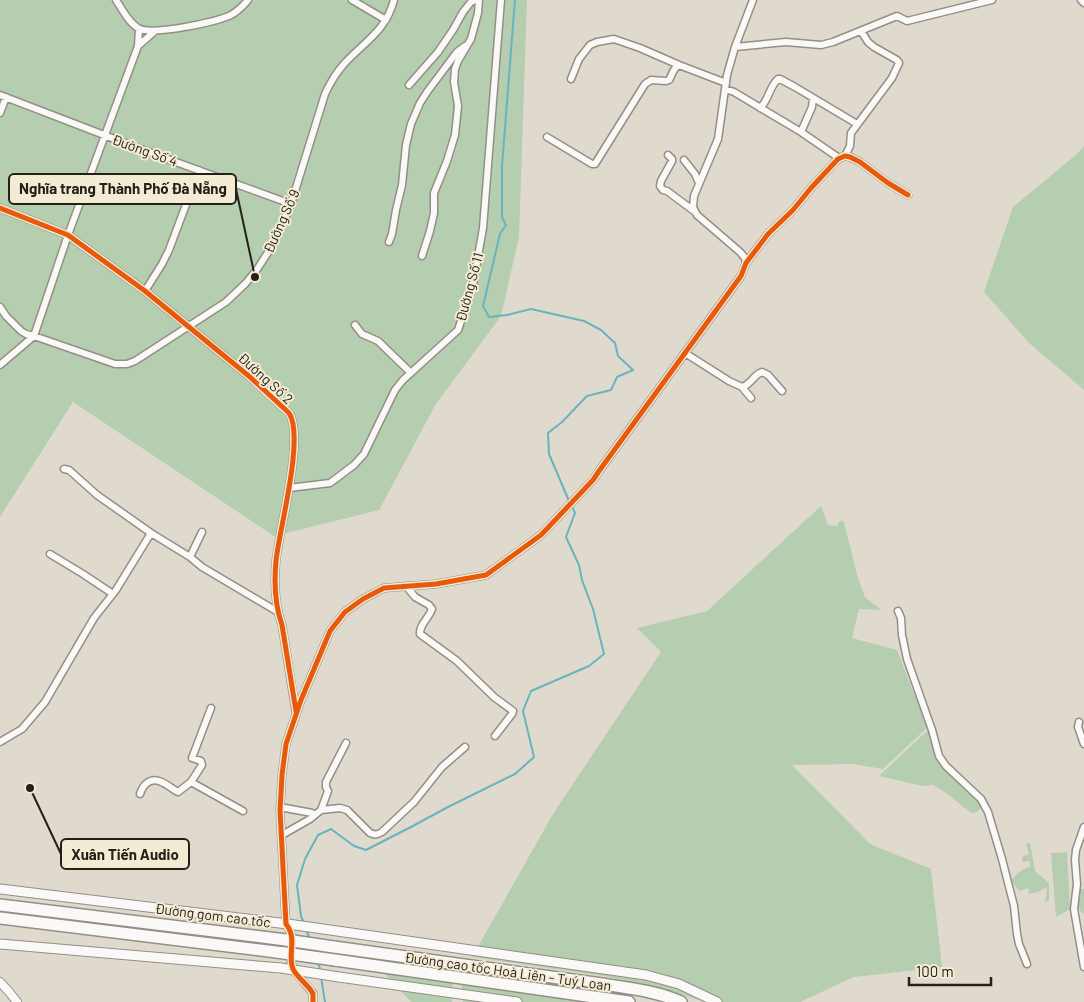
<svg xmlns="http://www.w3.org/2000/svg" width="1084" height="1002" font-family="Barlow,sans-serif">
<rect width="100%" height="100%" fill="#e0dace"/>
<path fill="#b4ceaf" d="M0 0H527L519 237 501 316 436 404 379 510 274 536 73 402 0 517Z
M1084 146V390L1029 343 984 292 1013 207 1077 154Z
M821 506 828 525 837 526 840 520 844 522 858 578 865 597 881 610 859 609 852 638 897 650 912 689 929 726 883 769 853 764 792 765 870 844 931 869 942 967 854 977 800 1002H705L654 986 604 976 472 957 553 814 661 652 637 628 707 611Z
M930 728 935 750 961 774 985 804 977 812 971 813 945 792 933 785 923 786 879 776Z
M1030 843 1035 871 1049 883V901L1044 902 1046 898 1047 887 1038 892 1029 894 1028 888 1019 891 1011 880C1017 874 1021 869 1030 867V861L1022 862V857L1029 854 1026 844Z
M1067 852 1070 909 1056 917 1051 853Z
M1081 889H1084V912L1083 914 1077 906Z
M385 974 453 980 452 1002H411Z
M461 979 582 998 580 1002H463Z"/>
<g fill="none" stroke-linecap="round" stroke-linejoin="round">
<path stroke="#68b4be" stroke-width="2" d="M515 0 502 166V217L506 225 500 234 483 306 489 317 507 315 531 309 584 321 601 330 615 343 618 356 633 370 617 377 611 390 587 396 562 422 548 433 549 454 569 501
M304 923 301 916 297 885 305 859 318 835 331 829 354 846 366 850 411 827 448 807 515 774 534 757 523 711 531 691 589 666 604 654 593 609 582 580 579 565 566 537 575 513 572 506
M306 930 310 939
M318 962 321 972
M321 977 325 1002"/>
<g stroke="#938f86" stroke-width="9">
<path id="minor" d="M116 0C122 9 130 25 140 29 155 35 216 22 231 15 238 11 243 6 248 0
M352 0 386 20
M1081 0 1084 3
M138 46 155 31
M735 47 786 42 821 45 833 42 897 16 907 21 992 0
M571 79 579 59 590 45 597 42 614 39 640 48 679 65 726 83
M409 85 438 52 453 30 463 12 471 2 475 0
M725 89 734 92 801 132 836 156 838 159
M0 95 143 150 291 204
M760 108C769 100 769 87 778 79H780L795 87 857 124
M0 113 6 97
M801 132 812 107 813 98
M547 137 592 164H595L645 84 651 80 666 81 669 80C673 74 672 69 679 65
M668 155 672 159V161L661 181 660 186 663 190 667 191 694 211
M845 156 850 146 851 133 892 78 899 63 897 60 874 47 868 42 861 31
M684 160 695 174 699 183
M0 208 68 235 145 291 250 377 289 413C305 437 279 530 276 561 274 582 275 605 282 625L296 713
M389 242 392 234 396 210 402 185 406 145 411 124 420 103 427 92 457 52 465 46
M422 256 430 231 434 213V193L447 161 455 135 458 106 454 82 455 69 458 61 471 39 478 13 479 0
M746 263 745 258 740 252 697 215 693 207 694 196 718 139 727 75 735 47 753 0
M145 291 162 264 169 250 199 170
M0 307 6 316 21 331 26 334 34 336 115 364H127L135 361 226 302 246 283 258 268 274 243 291 204 325 94C330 83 336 73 344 64 364 42 386 31 394 0
M355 325 362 334 378 341 411 373
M685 353 729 381 742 387 751 398
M0 365 34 336 68 235 138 46 139 29
M742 387C752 384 754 374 762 372L768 375 782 391
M64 469 69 470 97 495 151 533 190 557 202 567 278 612
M289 488 330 483 354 465 364 454 395 390 403 380 458 330 473 285 483 228 501 0
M50 554 83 574 113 594
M190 557 202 532
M406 586 415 597 429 605 432 609C429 618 419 625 420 634L457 661 494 697 513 711 512 714 495 736
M898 611 901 618 902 635 907 659 932 730 939 756 946 766 981 799 988 812 1002 859 1014 906 1017 934 1019 944 1027 964
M1079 722 1078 727 1084 744
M0 742 22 729 45 702 94 618 116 590 151 533
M191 782 243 811
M140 794C141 791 144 785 147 783 157 775 169 787 178 792L191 782 202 765 201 761 192 758 211 708
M280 807 312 813
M321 810 340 808 347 810 370 833C375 835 377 835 382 832L414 802 442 767 465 747
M1084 827 1076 850 1075 860 1077 884 1074 909 1084 967
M282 835 310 819 321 810 328 791 326 787V782L346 743
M293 942 289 928 286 924 280 810 282 775 286 744 301 700 330 631 345 612 363 599 384 588 436 584 486 575 541 535 593 480 599 471 741 276 746 263 768 234 793 210 811 188 838 159 845 156 850 157 860 162 888 183 908 195
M292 952 291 962 294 971 313 993V1002"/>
</g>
<g stroke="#938f86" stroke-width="10">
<path id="tertiary" d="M0 982 10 993 17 1002"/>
</g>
<g stroke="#938f86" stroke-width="11">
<path id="secondary" d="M0 889 288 924 646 975 679 984 717 1002
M0 944 281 968
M339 977 517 1002"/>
</g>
<g stroke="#938f86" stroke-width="14">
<path id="motorway" d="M0 905 286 940
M0 918 284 953
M334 947 602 984C628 988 657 991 681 1002
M335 960 629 1002"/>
</g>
<use href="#minor" stroke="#faf9f8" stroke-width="6"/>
<use href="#tertiary" stroke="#faf9f8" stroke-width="8"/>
<use href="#secondary" stroke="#faf9f8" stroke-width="9"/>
<use href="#motorway" stroke="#faf9f8" stroke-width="11"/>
<g stroke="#938f86" stroke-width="11" stroke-linecap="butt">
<path id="secondary-bridge" d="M281 968 339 977"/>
</g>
<g stroke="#938f86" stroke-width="14" stroke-linecap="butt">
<path id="motorway-bridge" d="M286 940 334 947
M284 953 335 960"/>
</g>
<use href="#secondary-bridge" stroke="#faf9f8" stroke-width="9"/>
<use href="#motorway-bridge" stroke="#faf9f8" stroke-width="11"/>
<g stroke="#f4ebd4" stroke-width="8">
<path id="cycleway" d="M0 208 68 235 145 291 250 377 289 413C305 437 279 530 276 561 274 582 275 605 282 625L296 711
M313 1002C313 999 313 997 313 994 310 986 297 978 293 969 287 954 298 939 286 924L280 810 282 775 286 744 301 700 330 631 345 612 363 599 384 588 436 584 486 575 541 535 593 480 599 471 741 276 746 263 768 234 793 210 811 188 838 159 845 156 850 157 860 162 888 183 908 195"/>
</g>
<use href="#cycleway" stroke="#e8590c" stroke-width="5"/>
</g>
<g text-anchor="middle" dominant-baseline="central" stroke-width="4" stroke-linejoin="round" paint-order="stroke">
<g font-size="14" fill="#242018" stroke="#f4ebd4">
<text transform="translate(145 150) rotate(20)">Đường Số 4</text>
<text transform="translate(281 221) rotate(-66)">Đường Số 9</text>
<text transform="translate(469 287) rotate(-75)">Đường Số 11</text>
<text transform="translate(266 378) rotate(42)">Đường Số 2</text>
<text transform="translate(213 915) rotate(7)">Đường gom cao tốc</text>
<text transform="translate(508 971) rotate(8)">Đường cao tốc Hoà Liên - Tuý Loan</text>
</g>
</g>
<path fill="none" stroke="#242018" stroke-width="2" d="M255 277L236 189M30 788L61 854"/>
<g fill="#242018" stroke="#f4ebd4" stroke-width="2">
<circle cx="255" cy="277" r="5"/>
<circle cx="30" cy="788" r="5"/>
</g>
<g fill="#f4ebd4" stroke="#242018" stroke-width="2">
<rect x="9" y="174" width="227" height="30" rx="5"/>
<rect x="61" y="839" width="128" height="30" rx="5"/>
</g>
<g font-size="15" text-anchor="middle" font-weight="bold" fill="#242018">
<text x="123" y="194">Nghĩa trang Thành Phố Đà Nẵng</text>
<text x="125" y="860">Xuân Tiến Audio</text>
</g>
<path d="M909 977v8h82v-8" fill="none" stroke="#242018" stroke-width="2.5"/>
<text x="916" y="977" font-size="15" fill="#242018" stroke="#f4ebd4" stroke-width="4" paint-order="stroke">100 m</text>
</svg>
